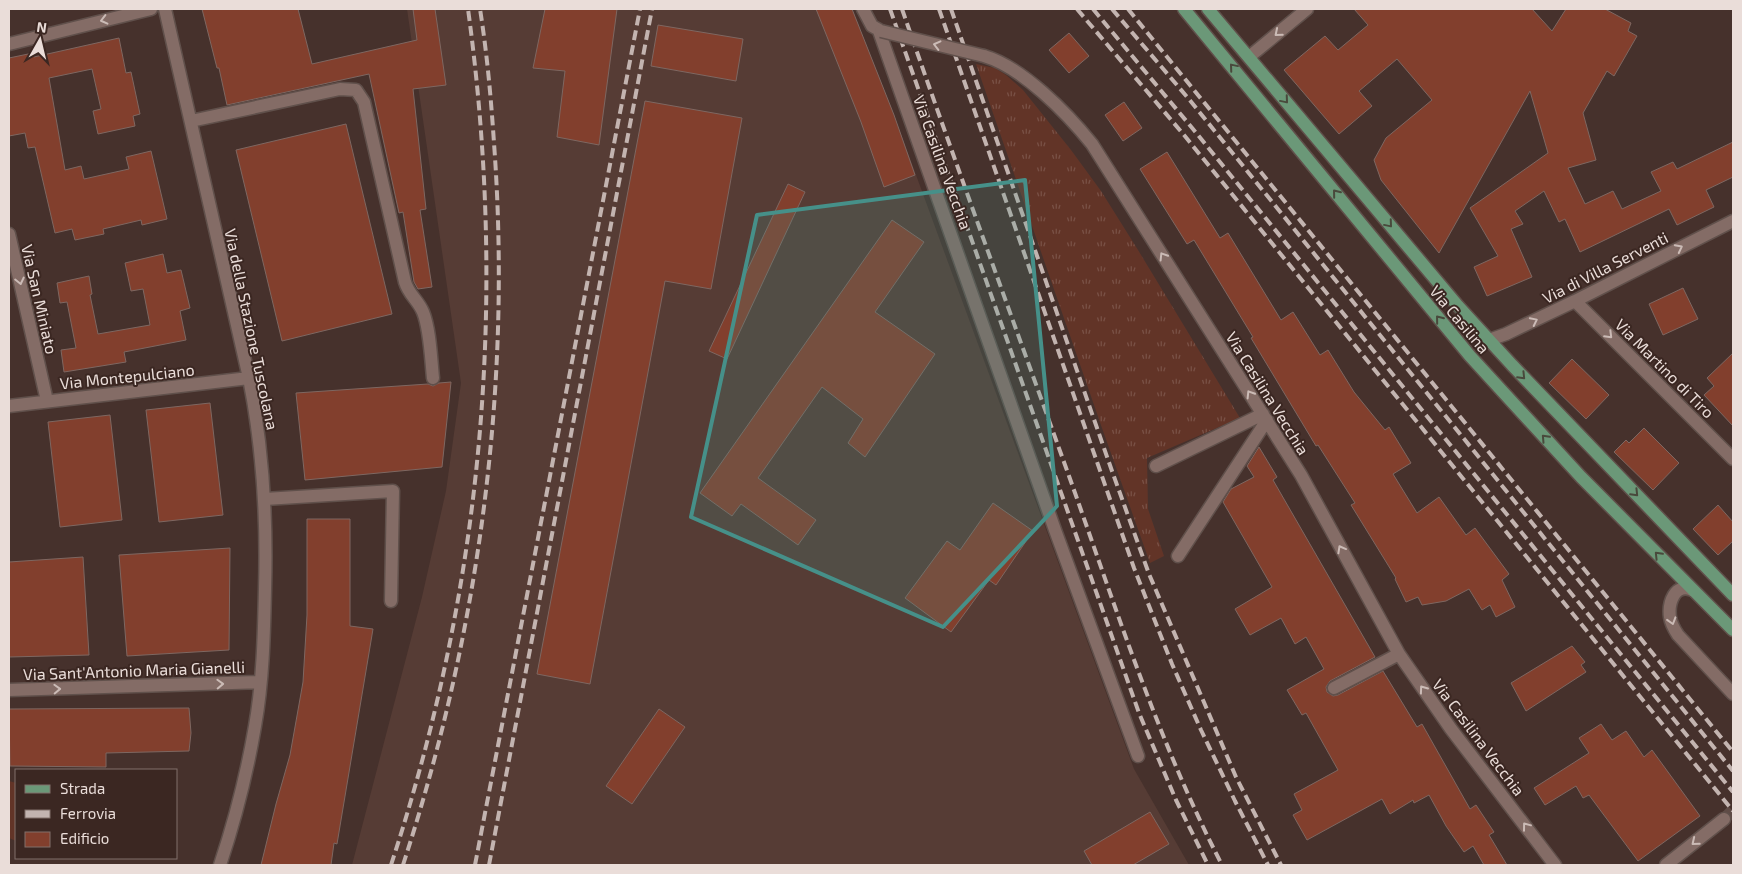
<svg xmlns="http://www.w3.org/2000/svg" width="1742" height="874" font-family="'Exo 2',sans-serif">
<defs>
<pattern id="grass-tufts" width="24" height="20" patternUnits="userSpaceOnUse" patternTransform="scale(1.25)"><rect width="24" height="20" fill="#623427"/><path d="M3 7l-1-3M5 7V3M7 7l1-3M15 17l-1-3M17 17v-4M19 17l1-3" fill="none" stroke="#795146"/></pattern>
</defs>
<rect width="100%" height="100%" fill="#46312c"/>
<path fill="#563c35" d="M407 9H852L894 115 1134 769 1189 865H352L422 597 446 491 461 383Z"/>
<path fill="url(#grass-tufts)" d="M976 64 995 68 1006 75 1023 90 1071 150 1101 191 1138 250 1240 418 1147 458 1148 509 1164 556 1150 563 1102 428Z"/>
<path fill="#623427" d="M9 781 16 783V841L9 838Z"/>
<path fill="#823f2d" stroke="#7e6761" d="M202 9H298L312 64 417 40 413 9H435L446 85 413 89 426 209 420 210 432 287 418 289 414 282 403 212 399 213 369 74 227 105 219 68H217Z
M545 9H617L599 145 557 137 565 71 533 68Z
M816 9H852L894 115 915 175 884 187 861 122Z
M1354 9H1532L1552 31 1566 9H1605L1631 23 1628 31 1637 36 1614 76 1607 71 1583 113 1596 160 1568 168 1585 204 1613 191 1622 209 1661 191 1651 172 1673 162 1677 169 1733 142V177L1706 190 1714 207 1677 225 1669 209 1580 252 1565 219 1559 222 1544 191 1515 211 1523 224 1511 229 1532 277 1487 296 1474 267 1498 256 1470 208 1548 153 1530 91 1439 253 1381 180 1374 160 1386 138 1432 100 1397 59 1359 91 1372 106 1339 134 1284 70 1325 36 1338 50 1368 25Z
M658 25 743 39 736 81 651 66Z
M1069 33 1089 56 1069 73 1049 50Z
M119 38 126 73 131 72 140 114 133 116 135 126 98 134 93 111 101 109 92 69 49 78 65 170 81 166 84 179 129 169 126 157 151 151 167 219 142 225 141 220 103 229 104 234 75 240 72 229 55 233 35 147 28 148 25 133 9 136V58L33 53 34 57Z
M645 101 742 118 711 289 665 281 590 684 537 674Z
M1124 102 1142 128 1123 141 1105 115Z
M346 124 392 314 282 341 236 150Z
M1167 152 1220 238 1228 233 1281 320 1293 312 1320 355 1328 350 1354 392 1385 430 1389 427 1411 463 1393 474 1417 513 1439 497 1466 535 1475 528 1509 574 1502 580 1515 607 1496 617 1490 605 1482 610 1469 589 1446 601 1422 605 1418 597 1406 602 1395 579 1396 578 1351 505 1355 503 1318 445 1316 446 1251 338 1253 337 1194 240 1187 244 1140 169Z
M788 184 805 192 727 359 709 351Z
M892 220 924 242 875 312 935 354 865 457 848 443 863 419 822 387 758 478 816 520 798 545 741 504 732 516 700 493Z
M163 254 167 273 181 270 190 308 180 311 186 340 124 352 126 362 64 372 61 350 76 348 67 302 60 303 57 283 89 276 92 294 90 295 98 334 150 325 143 289 131 291 125 263Z
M1683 288 1698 319 1663 335 1649 304Z
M1733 353V426L1704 395 1714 386 1707 378Z
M1572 359 1609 395 1586 419 1549 383Z
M451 382 442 467 305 480 296 393 428 384 433 386 439 383Z
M210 403 223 515 159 522 146 410Z
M110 415 122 520 60 527 48 422Z
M1644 428 1679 463 1653 490 1614 452 1626 440 1629 443Z
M1259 447 1277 477 1273 480 1375 657 1330 681 1326 687 1327 692 1333 696 1338 695 1383 671 1417 727 1422 724 1470 809 1476 805 1494 832 1489 835 1507 865H1484L1473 846 1464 852 1446 826 1429 795 1414 803 1413 800 1390 814 1382 799 1307 840 1293 815 1302 810 1294 794 1338 770 1306 713 1302 715 1287 690 1324 669 1306 637 1295 644 1281 618 1250 635 1235 609 1272 587 1223 502 1231 489 1254 477 1247 466Z
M993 503 1033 531 996 585 989 580 951 632 905 598 947 541 960 550Z
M1718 505 1733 522V541L1718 555 1693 529Z
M307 519H350V626L373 629 337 844 334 843 331 865H261L276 804 290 755 303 682 307 615Z
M230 548 229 650 127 656 119 555Z
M83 557 89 655 9 657V562Z
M1572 646 1585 662 1581 665 1586 672 1526 711 1511 683Z
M189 708 191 733 189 751 106 753V767L10 766 9 709Z
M659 709 685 727 632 804 606 786Z
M1601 724 1612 740 1626 731 1644 757 1652 750 1700 816 1638 861 1589 795 1583 798 1576 786 1545 805 1534 788 1589 753 1579 738Z
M1150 812 1169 844 1133 865H1092L1084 851Z"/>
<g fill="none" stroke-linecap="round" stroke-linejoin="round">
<path stroke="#5f4b46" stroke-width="12" stroke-dasharray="12 6" stroke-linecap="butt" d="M1724 819 1733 810"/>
<g stroke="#60504b" stroke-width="15">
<path id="minor" d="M165 9 249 378C263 448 267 519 265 589 264 635 263 681 255 726 247 773 235 820 220 865
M863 9 872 26 881 31
M879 31 1055 530 1138 756
M9 44 151 9
M984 56C1022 67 1067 113 1092 144L1301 475 1399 654 1451 729 1555 865
M1249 57 1307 9
M191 121 340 89 356 90 364 102 405 282C409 295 418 300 423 312 430 329 431 359 433 378
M9 234 47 401
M1575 301 1733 459
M1489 340 1506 334 1575 301 1733 221
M9 406 249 378
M1156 466 1263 414
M265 499 393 491 391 601
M1178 556 1267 420
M1692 590C1675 582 1668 603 1670 617 1671 624 1674 629 1678 635L1733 694
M1334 688 1399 654
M9 690 260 682
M1666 865 1724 819"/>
</g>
<g stroke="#60504b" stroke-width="15">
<path id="major" d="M1184 9 1470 356 1581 477 1733 630
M1208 9 1458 306 1512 365 1733 595"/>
</g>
<use href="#minor" stroke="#846c66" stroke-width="12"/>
<use href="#major" stroke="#6b9878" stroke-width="12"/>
<path stroke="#c3b4b0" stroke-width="4" stroke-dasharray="10 5" stroke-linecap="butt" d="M890 9 1139 713 1176 800 1208 865
M902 9C956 165 1013 320 1069 476 1116 608 1158 741 1222 865
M939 9 1134 568 1172 664 1201 730 1235 801 1268 865
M951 9 1112 471 1149 574 1236 777 1281 865
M1077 9 1184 135 1733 811
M1093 9 1193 129 1733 792
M1112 9 1188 98 1733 771
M1128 9 1733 752
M391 865C483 585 508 301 468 9
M403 865C479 632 512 388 494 143 491 98 487 53 480 9
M475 865 640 9
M489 865 652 9"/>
<g stroke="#60504b" stroke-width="15" stroke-linecap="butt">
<path id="minor-bridge" d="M881 31 984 56"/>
</g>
<use href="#minor-bridge" stroke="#846c66" stroke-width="12"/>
</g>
<defs><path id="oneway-chevron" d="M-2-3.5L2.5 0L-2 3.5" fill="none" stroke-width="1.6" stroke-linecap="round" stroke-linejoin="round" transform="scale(1.25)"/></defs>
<g stroke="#cbbbb6">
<use href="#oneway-chevron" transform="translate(104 20) rotate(166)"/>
<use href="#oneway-chevron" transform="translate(1278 33) rotate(140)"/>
<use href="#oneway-chevron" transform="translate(937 45) rotate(-166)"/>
<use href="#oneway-chevron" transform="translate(1679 248) rotate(-27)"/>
<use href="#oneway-chevron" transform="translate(1163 256) rotate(-122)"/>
<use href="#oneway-chevron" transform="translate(20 281) rotate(77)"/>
<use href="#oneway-chevron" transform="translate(1534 321) rotate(-26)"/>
<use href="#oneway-chevron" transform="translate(1609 335) rotate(45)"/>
<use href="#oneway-chevron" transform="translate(1250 394) rotate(-122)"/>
<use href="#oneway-chevron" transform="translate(1341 549) rotate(-119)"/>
<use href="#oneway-chevron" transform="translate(1672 621) rotate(73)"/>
<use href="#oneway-chevron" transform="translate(220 684) rotate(-2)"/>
<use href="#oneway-chevron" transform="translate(57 689) rotate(-2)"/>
<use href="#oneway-chevron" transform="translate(1423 689) rotate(-126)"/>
<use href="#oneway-chevron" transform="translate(1526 826) rotate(-127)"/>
<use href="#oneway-chevron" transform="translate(1695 842) rotate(141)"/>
</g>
<g stroke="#49493c">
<use href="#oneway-chevron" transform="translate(1233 67) rotate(-130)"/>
<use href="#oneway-chevron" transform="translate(1285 100) rotate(50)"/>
<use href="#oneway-chevron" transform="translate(1336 193) rotate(-129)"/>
<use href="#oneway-chevron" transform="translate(1389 224) rotate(50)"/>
<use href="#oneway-chevron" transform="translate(1439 319) rotate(-129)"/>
<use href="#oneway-chevron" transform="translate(1522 376) rotate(46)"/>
<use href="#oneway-chevron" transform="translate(1545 438) rotate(-133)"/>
<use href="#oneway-chevron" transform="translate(1635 493) rotate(46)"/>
<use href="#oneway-chevron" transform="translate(1658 555) rotate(-134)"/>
</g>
<path fill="#469089" fill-opacity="0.2" stroke="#469089" stroke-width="4" stroke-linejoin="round" d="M1025 180 1057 506 943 627 691 517 757 215Z"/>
<g text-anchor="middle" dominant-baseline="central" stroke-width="4" stroke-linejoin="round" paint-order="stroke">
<g font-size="16" fill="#eaddd9" stroke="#3b2722">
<text transform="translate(943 162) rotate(70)">Via Casilina Vecchia</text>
<text transform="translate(1605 267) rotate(-27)">Via di Villa Serventi</text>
<text transform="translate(40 299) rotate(77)">Via San Miniato</text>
<text transform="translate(1460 319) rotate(50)">Via Casilina</text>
<text transform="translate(252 329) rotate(78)">Via della Stazione Tuscolana</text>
<text transform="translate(1665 368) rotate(45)">Via Martino di Tiro</text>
<text transform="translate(127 376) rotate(-6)">Via Montepulciano</text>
<text transform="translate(1268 393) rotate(58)">Via Casilina Vecchia</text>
<text transform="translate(134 670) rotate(-2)">Via Sant'Antonio Maria Gianelli</text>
<text transform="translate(1479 737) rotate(53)">Via Casilina Vecchia</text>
</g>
</g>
<rect width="1742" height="874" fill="none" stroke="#eaddd9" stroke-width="20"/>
<rect x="15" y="769" width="162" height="90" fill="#3b2722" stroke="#81706b"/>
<rect x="25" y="785" width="25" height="8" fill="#6b9878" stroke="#81706b"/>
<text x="60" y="794" font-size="15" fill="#eaddd9">Strada</text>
<rect x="25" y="810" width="25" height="8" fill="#c3b4b0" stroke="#81706b"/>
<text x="60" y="819" font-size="15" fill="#eaddd9">Ferrovia</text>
<rect x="25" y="832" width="25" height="15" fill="#823f2d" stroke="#81706b"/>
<text x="60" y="844" font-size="15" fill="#eaddd9">Edificio</text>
<g transform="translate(40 40) rotate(8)" stroke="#3b2722" stroke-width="4" paint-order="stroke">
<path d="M0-4L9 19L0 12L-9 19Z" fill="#eaddd9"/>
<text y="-8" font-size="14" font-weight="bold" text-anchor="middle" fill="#eaddd9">N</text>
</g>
</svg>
